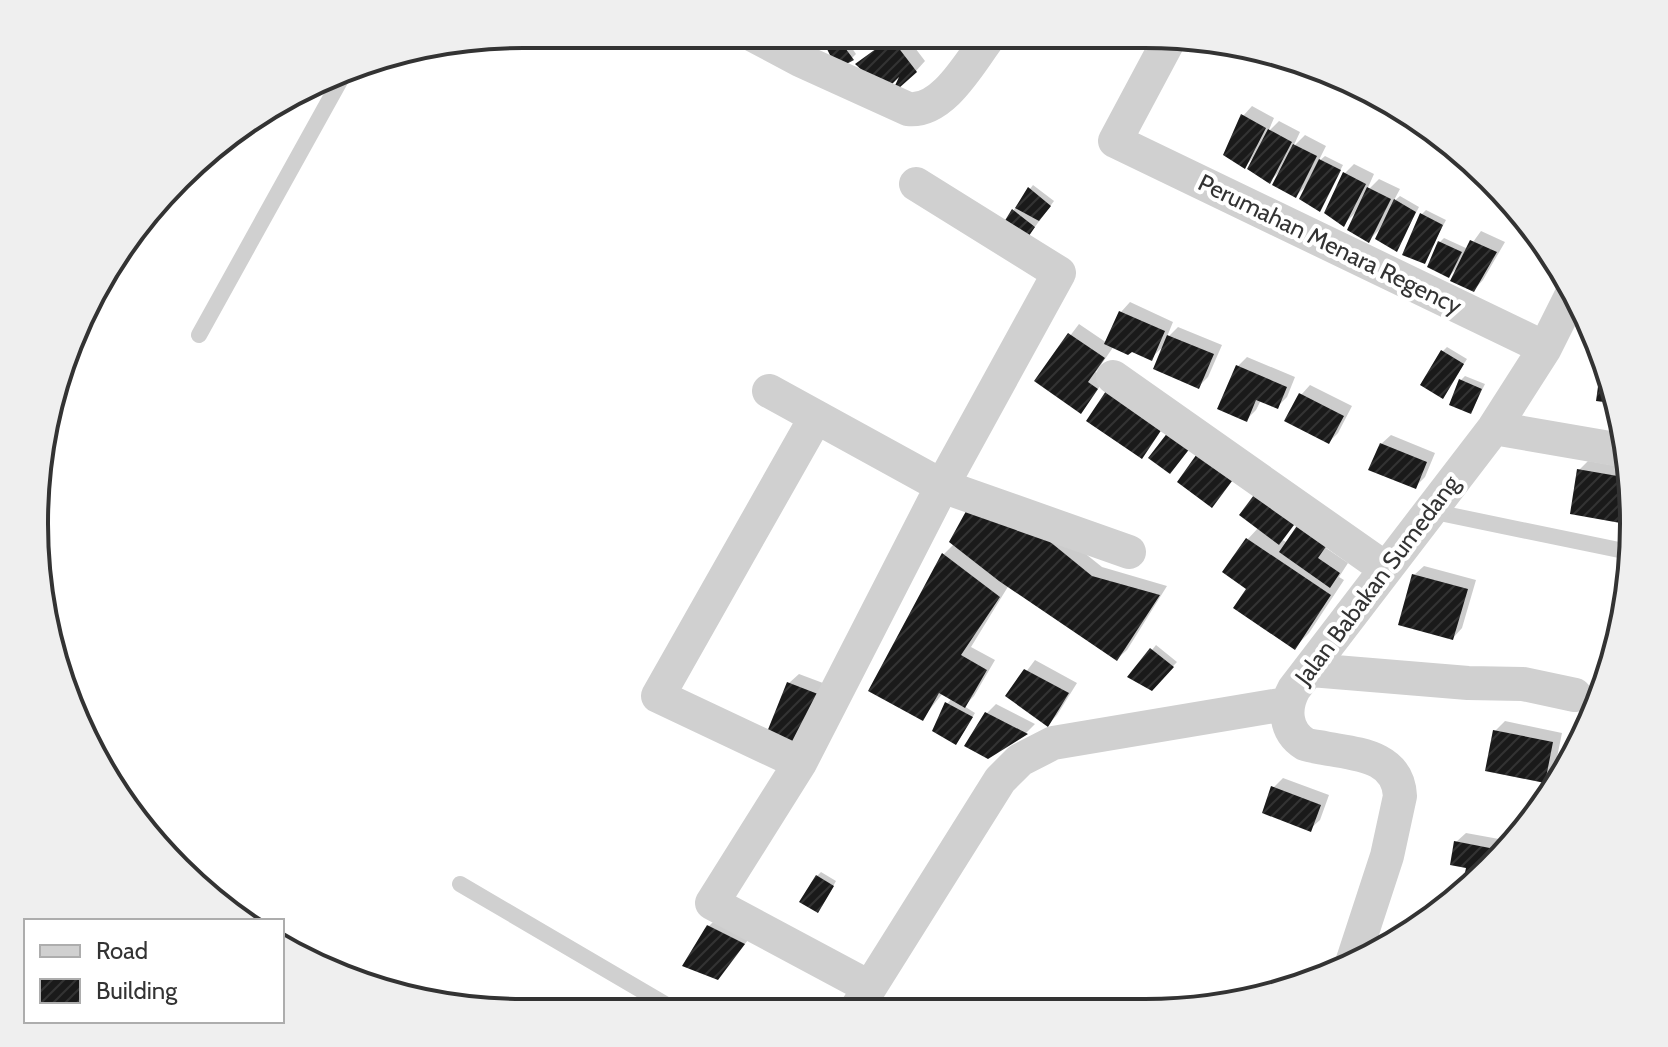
<svg xmlns="http://www.w3.org/2000/svg" width="1668" height="1047" font-family="Cabin,sans-serif">
<defs>
<pattern id="building-hatch" width="6" height="6" patternUnits="userSpaceOnUse" patternTransform="scale(2)"><rect width="6" height="6" fill="#1a1a1a"/><path d="M-1 1l2-2M0 6l6-6M5 7l2-2" fill="none" stroke="#333"/></pattern>
</defs>
<rect width="100%" height="100%" fill="#fff"/>
<path fill="#0003" d="M893 36H906L925 61 916 71 868 55Z
M845 38 856 54 852 58 834 45Z
M1252 106 1274 118 1268 132 1279 121 1300 132 1293 147 1305 135 1326 146 1318 162 1325 156 1343 165 1320 210 1308 184 1296 196 1281 170 1270 181 1256 155 1245 166 1243 116Z
M1354 164 1374 174 1366 192 1379 179 1400 189 1393 202 1400 196 1419 207 1397 249 1382 227 1369 240 1359 209 1344 224 1345 173Z
M1033 185 1054 201 1026 239 1013 211Z
M1426 210 1446 220 1424 262 1422 214Z
M1481 231 1505 242 1483 280 1474 290 1459 266 1449 276 1440 242 1444 238 1468 249Z
M1130 302 1173 322 1166 339 1178 327 1222 345 1208 377 1199 386 1165 345 1151 358 1131 349 1114 346 1096 372 1106 379 1080 411 1036 381 1079 324 1107 343 1121 312Z
M1447 347 1467 359 1443 396 1442 352Z
M1247 357 1295 377 1287 397 1277 407 1261 400 1256 410 1247 419 1238 366Z
M1465 376 1485 384 1471 412 1461 380Z
M1310 385 1352 406 1338 433 1329 442 1301 395Z
M1391 435 1435 453 1425 477 1415 487 1381 444Z
M1588 461 1629 468 1626 522 1579 470Z
M1047 523 1102 567 1167 586 1127 650 1117 659 1009 585 971 647 995 660 974 696 964 706 975 713 960 738 947 704 952 698 943 693 922 719 915 611 944 554 954 544Z
M1342 524 1326 548 1348 563 1339 577 1344 580 1309 633 1295 647 1249 588 1247 540 1259 527 1288 543Z
M1424 566 1476 580 1462 628 1453 638 1414 575Z
M1156 645 1177 662 1152 688 1130 677Z
M1035 660 1077 683 1057 715 1048 725 1008 696Z
M799 674 831 686 811 735 789 683Z
M996 704 1035 724 1026 733 987 757V713Z
M1505 721 1562 733 1554 772 1544 781 1495 731Z
M1283 778 1329 795 1320 820 1310 829 1273 788Z
M1466 833 1510 841 1466 880 1469 866 1456 842Z
M821 872 836 881 822 906 817 876Z
M718 917 753 934 717 978 709 926Z"/>
<path fill="url(#building-hatch)" d="M787 36H830L807 51Z
M891 38 917 72 890 96 899 77 885 91 855 64Z
M840 41 854 60 837 69 827 49Z
M1241 114 1266 128 1245 169 1223 155Z
M1268 129 1292 142 1270 184 1247 169Z
M1293 144 1317 156 1296 198 1272 185Z
M1319 159 1341 170 1320 212 1299 199Z
M1343 172 1366 184 1344 227 1324 213Z
M1028 187 1051 206 1039 221 1015 208Z
M1367 187 1391 199 1369 243 1347 230Z
M1394 199 1416 212 1397 252 1375 239Z
M1012 209 1035 227 1022 246 998 232Z
M1420 213 1443 225 1425 264 1402 255Z
M1470 240 1497 252 1474 292 1450 281Z
M1438 241 1462 252 1449 278 1427 267Z
M1119 311 1165 331 1152 361 1132 352 1128 355 1104 344Z
M1068 333 1105 358 1088 382 1098 389 1081 414 1034 381Z
M1167 335 1214 354 1199 389 1153 369Z
M1441 350 1464 364 1443 399 1420 385Z
M1236 365 1287 387 1278 409 1256 400 1247 422 1217 409Z
M1600 372 1611 403 1596 401Z
M1459 379 1482 389 1471 414 1449 405Z
M1110 385 1166 423 1142 459 1086 421Z
M1299 393 1344 416 1329 444 1284 421Z
M1172 427 1194 443 1170 474 1148 458Z
M1380 443 1427 462 1416 489 1368 470Z
M1199 451 1235 477 1212 508 1177 482Z
M1577 469 1629 478 1626 524 1570 514Z
M1257 491 1297 521 1279 545 1239 515Z
M970 504 1038 532 1092 576 1160 595 1117 661 999 581 949 542Z
M1305 514 1334 535 1318 558 1340 573 1330 588 1279 552Z
M1246 538 1331 595 1295 650 1233 608 1246 589 1222 572Z
M942 553 1000 597 961 655 987 670 965 708 939 693 923 721 868 691Z
M1412 574 1468 589 1453 640 1398 625Z
M1150 648 1174 667 1152 691 1127 677Z
M1024 669 1069 693 1048 727 1005 696Z
M787 682 823 696 802 747 767 732Z
M945 702 973 717 956 745 932 731Z
M985 712 1028 734 988 759 964 746Z
M1493 730 1553 742 1545 783 1485 771Z
M1271 786 1321 805 1311 832 1262 813Z
M1454 841 1500 850 1463 882 1466 868 1450 865Z
M816 875 834 886 818 913 799 902Z
M707 925 745 944 718 980 682 966Z"/>
<g fill="none" stroke-linecap="round" stroke-linejoin="round">
<path stroke="#d0d0d0" stroke-width="16" d="M199 335 346 70
M1430 511 1624 551
M460 884 675 1010"/>
<path stroke="#d0d0d0" stroke-width="34" d="M753 35 800 60 908 109C943 113 970 62 989 37
M1170 38 1115 141 1545 348
M1113 377 1386 569
M769 391 942 486 1129 552
M1494 428 1627 451
M1311 670 1468 683 1523 684 1575 695
M800 763 658 696 816 417
M1352 963 1387 856 1400 796C1398 755 1355 754 1324 748 1319 747 1310 746 1305 744 1284 731 1284 707 1294 689L1494 428 1545 348 1573 292
M869 987 712 903 800 763 942 486 1059 273 916 184
M855 1011 1000 780 1020 760 1053 743 1286 704"/>
</g>
<g text-anchor="middle" dominant-baseline="central" stroke-width="8" stroke-linejoin="round" paint-order="stroke">
<g font-size="24" fill="#333" stroke="#fff">
<text transform="translate(1330 244) rotate(26)">Perumahan Menara Regency</text>
<text transform="translate(1377 580) rotate(-53)">Jalan Babakan Sumedang</text>
</g>
</g>
<path d="M0 0H1668V1047H0ZM523 48H1145A475 475 0 0 1 1620 523V524A475 475 0 0 1 1145 999H523A475 475 0 0 1 48 524V523A475 475 0 0 1 523 48Z" fill="#efefef" fill-rule="evenodd"/>
<path fill="none" stroke="#333" stroke-width="4" d="M523 48H1145A475 475 0 0 1 1620 523V524A475 475 0 0 1 1145 999H523A475 475 0 0 1 48 524V523A475 475 0 0 1 523 48Z"/>
<rect x="24" y="919" width="260" height="104" fill="#ffffff" stroke="#adadad" stroke-width="2"/>
<rect x="40" y="945" width="40" height="12" fill="#d0d0d0" stroke="#adadad" stroke-width="2"/>
<text x="96" y="959" font-size="24" fill="#333333">Road</text>
<rect x="40" y="979" width="40" height="24" fill="url(#building-hatch)" stroke="#adadad" stroke-width="2"/>
<text x="96" y="999" font-size="24" fill="#333333">Building</text>
</svg>
